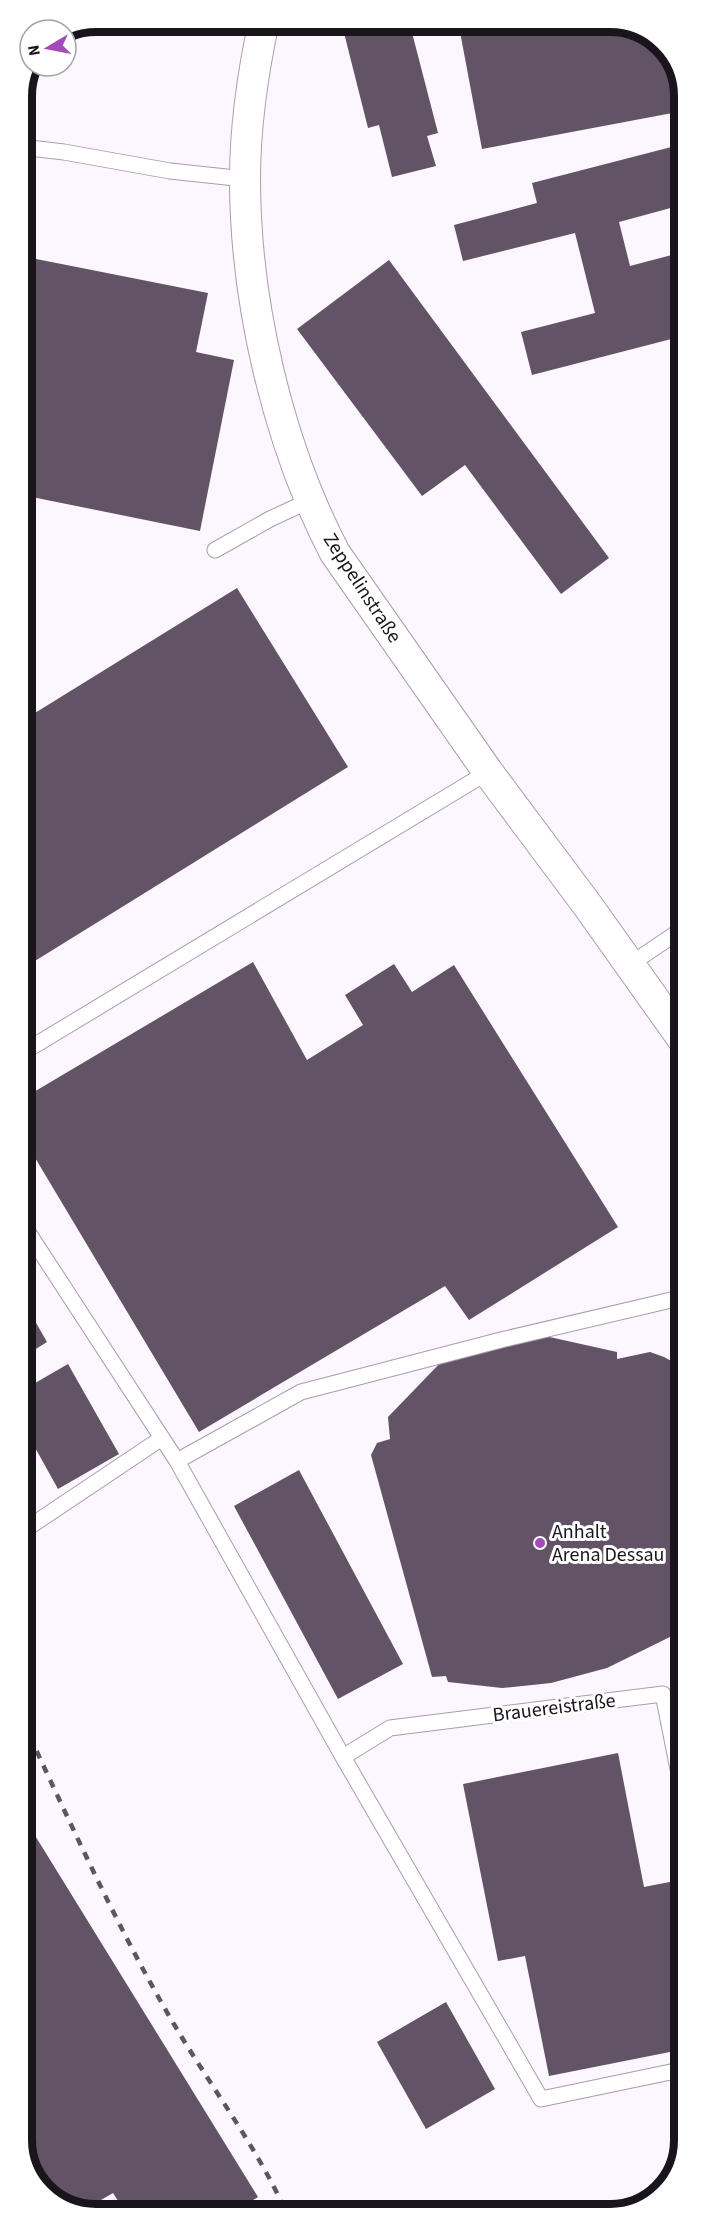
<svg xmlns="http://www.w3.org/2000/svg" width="706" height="2236" font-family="'Source Sans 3',sans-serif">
<rect width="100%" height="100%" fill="#fcf6fe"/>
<path fill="#625466" d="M341 21H409L438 133 427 136 436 166 392 177 379 125 368 128Z
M458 21H615L659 39 683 77V111L482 149Z
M683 144V222L678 206 619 222 630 266 683 252V336L532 375 521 332 595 313 575 233 463 261 454 225 537 203 532 183Z
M21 256 208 293 196 352 234 360 200 531 22 495Z
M389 260 609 558 561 594 465 465 422 496 297 329Z
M683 359V395H682L675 360Z
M237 588 348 767 22 969V721Z
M253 962 307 1060 363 1025 345 995 394 964 412 992 454 965 618 1227 469 1320 445 1286 199 1432 22 1136V1099Z
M23 1300 47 1342 23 1357Z
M536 1334 617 1352V1359L650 1352 664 1357 684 1368V1630L607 1668 551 1683 502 1688 448 1682 446 1676 432 1677 371 1455 377 1443 390 1439 388 1417 444 1359Z
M68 1364 119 1454 58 1489 23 1426V1390Z
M299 1470 403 1664 338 1699 234 1506Z
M618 1753 644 1887 685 1879V2049L549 2076 525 1956 498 1961 463 1784Z
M23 1816 258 2197 230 2214 127 2215 113 2193 82 2211 47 2197 23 2159Z
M446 2002 495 2089 426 2129 377 2042Z"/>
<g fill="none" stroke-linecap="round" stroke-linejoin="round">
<g stroke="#ab9baf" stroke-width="17">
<path id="service" d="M21 147 64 152 170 171 245 179
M215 550 270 519 311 500
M629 965 684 928
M22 1053 488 772
M22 1223 177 1461 343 1757 541 2099 685 2069
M177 1461 301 1392 501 1340 684 1297
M23 1531 162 1438
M343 1757 390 1728 663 1694 685 1804"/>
</g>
<g stroke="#ab9baf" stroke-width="32">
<path id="minor" d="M264 21C253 72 245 127 245 179 245 302 278 444 335 553L488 772 588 906 684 1041"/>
</g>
<use href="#service" stroke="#fff" stroke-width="15"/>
<use href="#minor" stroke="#fff" stroke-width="30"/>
<path stroke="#5c575e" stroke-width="4.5" stroke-dasharray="8 8" stroke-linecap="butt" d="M23 1722C72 1826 119 1932 178 2031 214 2091 258 2149 287 2214
M231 2213 232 2214"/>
</g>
<circle fill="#a34bb8" stroke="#fff" stroke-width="2" cx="540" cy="1543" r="6"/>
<g text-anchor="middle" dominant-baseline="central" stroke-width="6" stroke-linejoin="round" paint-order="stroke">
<g font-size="20" fill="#1a151c" stroke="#fff">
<text transform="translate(362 588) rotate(57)">Zeppelinstraße</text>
<text transform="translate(554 1708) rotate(-7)">Brauereistraße</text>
</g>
<g font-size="20" fill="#1a151c" stroke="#fff" text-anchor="start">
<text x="552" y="1532">Anhalt<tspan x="552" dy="23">Arena Dessau</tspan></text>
</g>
</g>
<path d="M0 0H706V2236H0ZM96 32H610A64 64 0 0 1 674 96V2140A64 64 0 0 1 610 2204H96A64 64 0 0 1 32 2140V96A64 64 0 0 1 96 32Z" fill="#fff" fill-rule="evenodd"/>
<path fill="none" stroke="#1a151c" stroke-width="8" d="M96 32H610A64 64 0 0 1 674 96V2140A64 64 0 0 1 610 2204H96A64 64 0 0 1 32 2140V96A64 64 0 0 1 96 32Z"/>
<g transform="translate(48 48) rotate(260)"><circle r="28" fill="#ffffff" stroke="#a3a1a4" stroke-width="1.5"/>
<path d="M0-4.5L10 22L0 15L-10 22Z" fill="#a34bb8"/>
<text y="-9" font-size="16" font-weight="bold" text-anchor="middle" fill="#1a151c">N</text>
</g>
</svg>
